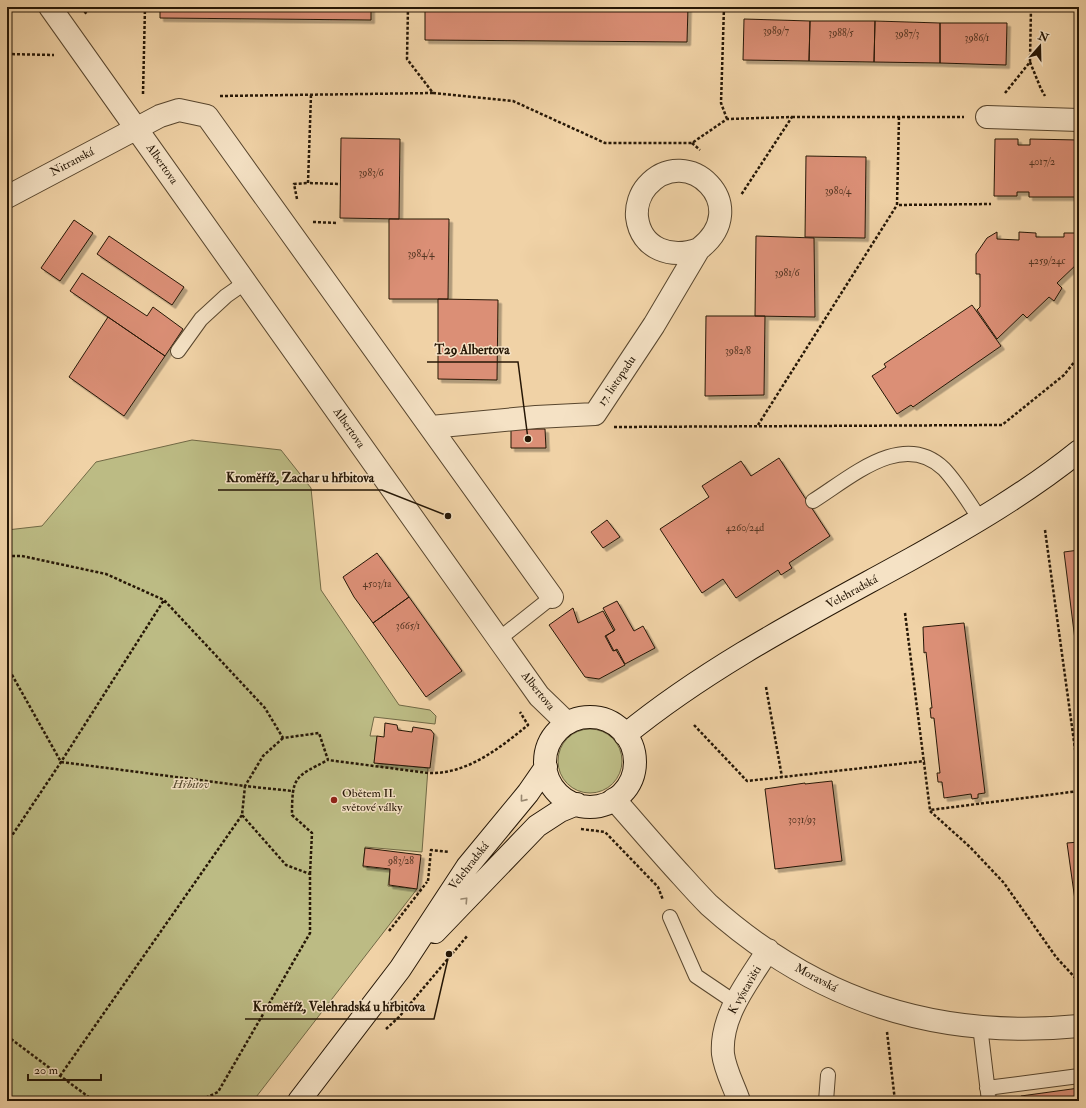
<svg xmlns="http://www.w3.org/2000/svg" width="1086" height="1108" font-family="'IM FELL Double Pica',serif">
<defs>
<filter id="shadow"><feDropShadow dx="3.5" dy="3.5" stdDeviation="0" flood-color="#0004"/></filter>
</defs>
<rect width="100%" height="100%" fill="#f0d2a6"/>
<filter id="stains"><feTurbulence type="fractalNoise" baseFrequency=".005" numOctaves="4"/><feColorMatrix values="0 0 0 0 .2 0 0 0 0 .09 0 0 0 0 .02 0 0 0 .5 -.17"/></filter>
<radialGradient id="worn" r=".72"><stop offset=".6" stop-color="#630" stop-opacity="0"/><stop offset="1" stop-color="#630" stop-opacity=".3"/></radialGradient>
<path fill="#bcbb84" stroke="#716945" d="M192 440 281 450 311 488 321 590 399 705 430 710 436 716 435 724 374 717 370 736H377L374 763 428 768 422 852 365 847 363 867 390 870 388 886 417 889 253 1101H7V530L42 526 96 462Z
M558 761a32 32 0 1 1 64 0a32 32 0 1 1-64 0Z"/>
<path fill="#db8f76" stroke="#261706" filter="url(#shadow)" d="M160 7H371V20L160 18Z
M425 7H688L687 42 425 40Z
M744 19 810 21 809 61 743 60Z
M810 21H875L874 62 809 61Z
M875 21 940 23V63L874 62Z
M940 23H1007L1006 65 940 63Z
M341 138 400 139 399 219 340 218Z
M995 139H1018V145H1030V139L1078 140V197H1029V192H1017V196H994Z
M806 156 866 157 865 238 805 237Z
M389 219H449L448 299H389Z
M74 220 93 233 60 281 41 268Z
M997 232V239L1019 240V232L1036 233V237H1064V233H1079V262L1057 283 1062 288 1054 301 1049 297 1027 318 1023 314 997 339 977 310 980 307V274H976V254L987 238Z
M109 236 184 287 172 305 97 254Z
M756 236 814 238 815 317 755 316Z
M82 273 147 316 153 307 183 329 165 356 70 291Z
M438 299 498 300 497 380 438 379Z
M972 305 1001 346 913 407 911 405 897 414 872 376 886 367 884 364Z
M706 316H765L764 395 705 396Z
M108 317 165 356 124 416 69 377Z
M511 429H545L546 448H511Z
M779 458 830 536 789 563 792 568 781 575 778 570 736 598 723 579 702 593 660 529 709 497 702 486 741 461 751 476Z
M607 520 620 537 603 548 591 532Z
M1079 550V672L1064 552Z
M377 553 409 597 373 623 354 597 343 577Z
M409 597 462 671 426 697 373 623Z
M617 601 634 631 643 626 655 648 625 664 617 649 614 651 606 636 615 630 603 608Z
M573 608 578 623 603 611 614 631 605 636 613 651 616 650 625 665 599 679 585 677 549 625Z
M964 623 985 793 978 794V798L972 799 971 794 944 798 942 782H938L937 773H940L934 718H931L930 708H932L926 652 924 653 923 627Z
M385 723 397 725 398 730 412 732 413 727 431 730 434 734 430 768 374 763 377 736 384 737Z
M832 781 842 861 775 869 765 789 805 783V784Z
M1079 842V929L1067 843Z
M365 848 421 855 417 889 389 885 390 869 363 866Z
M1079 1088V1101H1021V1096Z"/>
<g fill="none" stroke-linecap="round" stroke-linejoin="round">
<g stroke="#58462e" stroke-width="16">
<path id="lane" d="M178 351 201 319 226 296 246 282
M813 501C850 478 903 429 944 469 958 484 969 503 980 519
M499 639 552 597
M670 917 696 976 736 1003
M980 1026 989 1101
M987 1088 1079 1076
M826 1101 828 1075"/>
</g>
<g stroke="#58462e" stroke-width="24">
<path id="street" d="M50 7 539 696 567 723
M987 117 1079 120
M7 197 160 116 179 110 207 116 552 597
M431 427 536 417 595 414 654 325 699 249C755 206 687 141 647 186 640 194 636 206 637 217 641 250 672 259 699 249
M614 799C637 825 659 851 682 876 691 886 700 896 709 905 816 1001 937 1040 1079 1026
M739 1101C734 1086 725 1070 723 1054 720 1015 749 981 768 950"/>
</g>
<g stroke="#261706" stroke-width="24">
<path id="secondary" d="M545 762a45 45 0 1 1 90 0a45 45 0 1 1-90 0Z
M625 735C712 664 813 613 911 559 970 526 1027 493 1079 451
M435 932 537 826 560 811 577 804
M299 1101 400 969 467 867 528 793 546 767"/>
</g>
<path stroke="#261706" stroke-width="2.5" stroke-dasharray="3 2" stroke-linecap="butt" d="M82 7 87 15
M724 7 721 103 727 119
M7 54 54 55
M1030 62 1041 89 1045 96
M433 93 513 101 605 143H692L727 119 792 117 741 195
M1005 93 1030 62 1031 7
M143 94 145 7
M311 95 308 183 340 184
M220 96 433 93 407 59 408 7
M792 117H964
M899 117 897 205 991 204
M692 143 700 150
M297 199 294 184 308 183
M313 222 338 223
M758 425 897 205
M614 427 1002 425 1064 375 1079 356
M1045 530 1079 778
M7 556H22L106 574 164 600 265 708 283 738 319 733 328 760 428 773C466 775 500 748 528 725L520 712
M905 613 930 810 1079 791
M7 666 61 762
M766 687 782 777
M694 725 747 781 925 761
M283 738 263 756 245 786 292 791
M61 762 245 786 242 815 286 865 310 874V933L218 1092 199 1101
M930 811 970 847 1004 883 1056 957 1079 982
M581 829 605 832 658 887 663 900
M7 843 61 762 164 600
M310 874 312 833 292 815C292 776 295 777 328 760
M428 881 431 850 449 852
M389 931 427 882
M386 1029 399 1017 468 935
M887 1032 895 1101
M7 1036 94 1101
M60 1076 242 815"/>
<use href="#lane" stroke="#f5e2c5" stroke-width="14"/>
<use href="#street" stroke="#f5e2c5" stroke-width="22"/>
<use href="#secondary" stroke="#f5e2c5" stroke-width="22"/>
</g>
<defs><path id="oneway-chevron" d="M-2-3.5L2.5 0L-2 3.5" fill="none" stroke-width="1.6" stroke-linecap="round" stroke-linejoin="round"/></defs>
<g stroke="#98876f">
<use href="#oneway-chevron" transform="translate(523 799) rotate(129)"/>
<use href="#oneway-chevron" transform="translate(465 900) rotate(-47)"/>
</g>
<circle fill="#8f2418" stroke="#f5e2c5" stroke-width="1.5" cx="334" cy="800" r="4"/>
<g text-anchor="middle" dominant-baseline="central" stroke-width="3" stroke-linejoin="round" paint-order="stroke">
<g font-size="10" fill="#533522">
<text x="776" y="31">3989/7</text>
<text x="841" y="33">3988/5</text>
<text x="907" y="34">3987/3</text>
<text x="977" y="38">3986/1</text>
<text x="1042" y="162">4017/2</text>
<text x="371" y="173">3983/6</text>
<text x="838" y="191">3980/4</text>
<text x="421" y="254">3984/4</text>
<text x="1047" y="261">4259/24c</text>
<text x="787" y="273">3981/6</text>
<text x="738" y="351">3982/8</text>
<text x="745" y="528">4260/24d</text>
<text x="377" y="584">4503/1a</text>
<text x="408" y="626">3665/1</text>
<text x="802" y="820">3031/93</text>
<text x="401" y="861">983/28</text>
</g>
<g font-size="12" fill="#261706" stroke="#f5e2c5">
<text transform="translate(72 162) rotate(-28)">Nitranská</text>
<text transform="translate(162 164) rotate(55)">Albertova</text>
<text transform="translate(617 381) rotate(-56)">17. listopadu</text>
<text transform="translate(349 428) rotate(55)">Albertova</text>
<text transform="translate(852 592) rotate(-29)">Velehradská</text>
<text transform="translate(538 691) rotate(51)">Albertova</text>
<text transform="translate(469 866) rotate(-52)">Velehradská</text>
<text transform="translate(816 978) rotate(28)">Moravská</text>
<text transform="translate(745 990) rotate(-60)">K výstavišti</text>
</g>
<g font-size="12" font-style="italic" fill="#53482c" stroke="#f5e2c5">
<text x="191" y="784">Hřbitov</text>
</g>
<g font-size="12" fill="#261706" stroke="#f5e2c5" text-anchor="start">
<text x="342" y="793">Obětem II.<tspan x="342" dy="14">světové války</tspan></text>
</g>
</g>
<path fill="none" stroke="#261706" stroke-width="1.5" d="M528 439L518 362H427M448 516L382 490H218M449 954L434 1019H245"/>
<g fill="#261706" stroke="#f5e2c5" stroke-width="1.5">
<circle cx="528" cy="439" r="4"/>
<circle cx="448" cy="516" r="4"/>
<circle cx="449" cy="954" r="4"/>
</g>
<g font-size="13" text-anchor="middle" font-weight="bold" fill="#261706" stroke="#f5e2c5" stroke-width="3" stroke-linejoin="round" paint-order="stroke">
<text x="472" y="354">T29 Albertova</text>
<text x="300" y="482">Kroměříž, Zachar u hřbitova</text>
<text x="339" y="1011">Kroměříž, Velehradská u hřbitova</text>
</g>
<rect width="1086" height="1108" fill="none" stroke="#f0d2a6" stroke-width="24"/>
<rect x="8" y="8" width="1070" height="1092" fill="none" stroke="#261706" stroke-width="2"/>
<rect x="12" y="12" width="1062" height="1084" fill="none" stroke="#261706"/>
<g transform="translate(1040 46) rotate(20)" stroke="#f5e2c5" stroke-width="3" paint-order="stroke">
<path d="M0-3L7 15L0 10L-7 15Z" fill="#261706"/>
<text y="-6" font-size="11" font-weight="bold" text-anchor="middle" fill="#261706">N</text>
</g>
<path d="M28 1074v6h73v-6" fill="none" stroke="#261706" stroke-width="2"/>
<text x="34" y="1074" font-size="12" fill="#261706" stroke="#f5e2c5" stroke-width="3" paint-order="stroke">20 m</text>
<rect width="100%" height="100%" filter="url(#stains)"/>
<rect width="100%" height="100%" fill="url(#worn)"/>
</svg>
